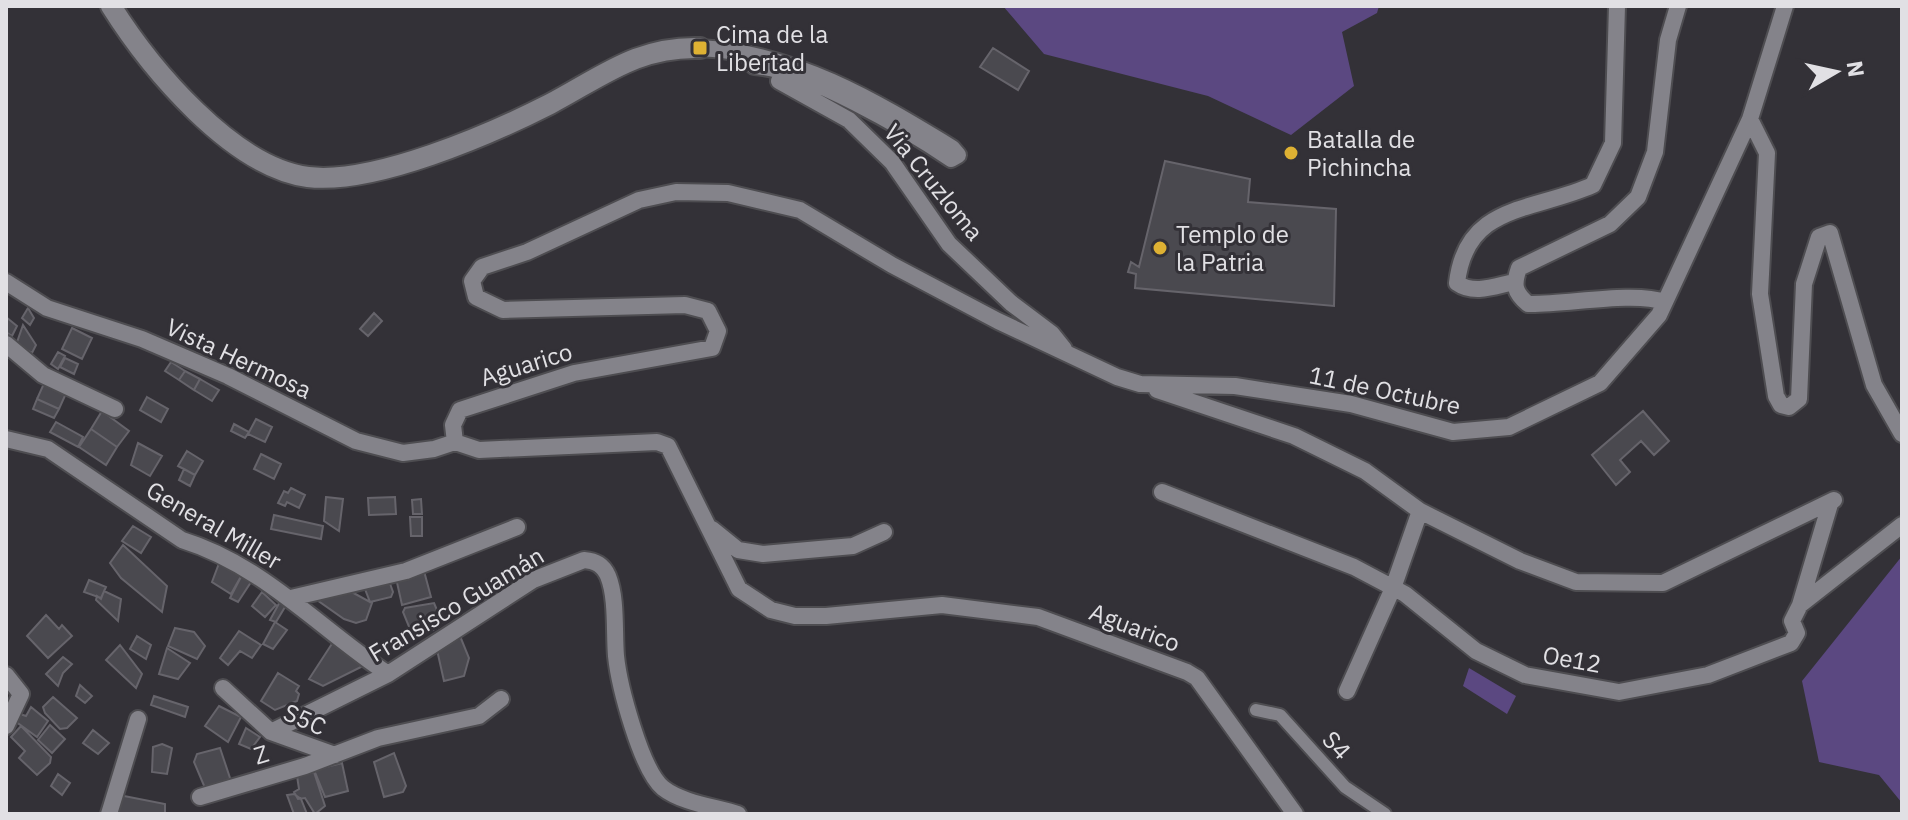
<svg xmlns="http://www.w3.org/2000/svg" width="1908" height="820" font-family="'IBM Plex Sans',sans-serif">
<rect width="100%" height="100%" fill="#333137"/>
<path fill="#5b4881" d="M1003 6H1379L1377 13 1342 32 1354 86 1291 135 1208 96 1044 54Z
M1902 556V803L1879 775 1819 762 1802 681Z
M1469 668 1516 696 1507 714 1463 686Z"/>
<path fill="#4a494f" stroke="#66646b" stroke-width="2" d="M993 48 1029 71 1018 90 980 67Z
M1165 161 1250 179 1248 202 1336 209 1334 306 1135 288 1136 274 1128 272 1131 262 1139 267Z
M28 308 34 318 30 325 22 318Z
M374 313 382 321 368 336 360 329Z
M6 317 17 326 12 336 6 332Z
M23 325 36 345 32 353 16 345Z
M72 328 92 338 82 359 62 349Z
M58 352 65 356 58 369 51 364Z
M65 358 78 364 74 374 60 367Z
M171 362 185 371 179 380 165 371Z
M185 371 200 379 194 390 179 380Z
M46 379 68 389 59 409 37 399Z
M200 379 219 390 212 401 194 390Z
M147 397 168 409 161 422 140 410Z
M37 399 59 409 54 418 33 409Z
M102 411 129 431 117 447 91 429Z
M1643 411 1669 441 1654 455 1641 441 1620 460 1630 472 1616 485 1592 455Z
M256 419 272 427 265 442 248 434Z
M56 422 83 437 78 447 50 432Z
M234 424 249 432 245 438 231 431Z
M91 429 117 447 106 465 79 447Z
M138 443 162 456 150 476 131 465Z
M187 451 203 461 195 475 178 466Z
M261 454 281 464 274 479 254 469Z
M184 469 195 475 190 486 179 480Z
M291 488 305 495 299 508 287 502 285 506 278 503 284 491 288 493Z
M326 497 343 499 339 531 324 521Z
M395 497 396 514 369 515 368 498Z
M421 499 422 514H413L412 500Z
M274 515 323 526 321 539 271 529Z
M410 517H422V536H411Z
M133 526 151 537 141 553 122 541Z
M123 545 167 586 162 612 121 578 110 563Z
M221 558 244 571 231 594 212 582Z
M424 571 431 597 402 605 396 578Z
M243 573 253 579 238 602 230 598Z
M388 578 393 592 391 597 370 602 363 584Z
M89 580 106 587 101 598 84 592Z
M348 590 372 603 366 620 356 623 344 619 317 600 322 594Z
M104 591 121 599 118 621 96 600 97 596 101 599Z
M262 592 276 605 265 617 252 606Z
M282 598 288 602 276 622 270 620Z
M434 603 442 622 439 627 414 639 403 612 405 608Z
M46 615 59 629 62 625 72 636 48 658 27 636Z
M275 622 287 630 273 649 263 644Z
M175 628 194 632 205 646 197 659 168 646Z
M239 631 261 645 252 658 240 651 228 665 220 658Z
M137 636 151 645 146 659 130 649Z
M337 636 364 661 363 666 323 686 309 679Z
M460 636 469 658 464 676 444 681 437 650Z
M120 645 142 674 136 688 106 660Z
M167 648 190 663 178 679 159 674Z
M63 657 72 664 63 673 58 686 46 674Z
M278 673 299 686 296 691 299 694 297 701 275 710 261 701Z
M80 685 92 696 85 703 76 696Z
M154 696 188 707 185 717 151 705Z
M53 697 77 718 67 728 60 729 45 713 43 707Z
M219 706 241 717 228 742 205 726Z
M31 707 48 721 37 737 15 721 17 713 26 716Z
M50 725 65 739 52 753 38 740Z
M21 726 51 757 50 763 37 775 19 758 25 751 11 737Z
M246 728 260 737 251 749 239 744Z
M93 730 109 743 98 754 83 743Z
M162 744 172 748 167 774 152 772 153 747Z
M220 748 230 778 228 782 205 788 194 762 197 754Z
M394 753 406 786 403 792 384 797 374 762Z
M342 763 348 791 325 797 314 770Z
M314 772 325 806 315 814 305 798 298 799 294 792 299 789 297 776Z
M58 774 70 783 62 795 51 786Z
M294 794 301 799 307 814H294L287 795Z
M119 795 165 804V814H113Z"/>
<g fill="none" stroke-linecap="round" stroke-linejoin="round">
<g stroke="#4e4d51" stroke-width="16">
<path id="pedestrian" d="M1256 710 1280 715 1345 787 1385 814"/>
</g>
<g stroke="#4e4d51" stroke-width="20">
<path id="minor" d="M700 48C795 53 873 100 952 148L958 155 951 159C910 131 802 68 754 66
M779 81 849 120 892 162 949 244 1011 303 1052 334 1064 349
M1750 119 1767 153 1760 294 1776 396 1781 405 1789 407 1799 399 1804 284 1819 237 1830 233 1874 385 1902 434
M6 282 47 308 142 339 228 376 356 441 403 453 434 449 455 442
M1514 282C1495 286 1474 295 1457 283 1466 203 1533 212 1593 185L1613 143 1617 6
M1665 302C1633 291 1566 305 1528 304 1514 292 1513 285 1519 268L1610 224 1638 197 1655 152 1668 40 1678 6
M6 344 43 375 115 409
M1157 390 1294 436 1365 471 1420 511 1520 561 1576 582 1663 583 1834 500
M6 439 48 449 182 540C263 565 319 628 388 674
M1162 492 1354 567 1405 594 1476 651 1525 675 1619 692 1708 675 1791 643 1797 633 1792 621 1800 605 1902 525
M712 529 738 550 763 554 853 546 884 532
M291 598 406 571 517 527
M1800 605 1830 504
M6 675 21 694 6 726
M223 688 271 732 335 755
M1347 691 1393 588 1420 511
M271 732 388 674 533 580 584 560C596 561 603 565 608 576 617 598 614 632 616 656 619 685 641 770 663 788 682 803 716 807 738 814
M200 797 305 766 378 738 479 716 501 699
M109 814 138 719
M1295 814 1197 678 1187 672 1038 617 942 605 826 616H795L771 610 739 589 668 446 657 442 479 450 455 442 453 425 460 410 574 373 712 348 718 331 708 311 685 305 503 310 476 297 472 281 482 267 527 252 639 200 676 192 728 193 800 210 892 265 998 321 1117 377 1140 384 1235 386 1351 404 1453 432 1509 427 1600 383 1659 315 1750 119 1785 6"/>
</g>
<g stroke="#4e4d51" stroke-width="24">
<path id="tertiary" d="M111 6C150 68 232 167 308 177 374 185 491 134 550 104 603 76 638 46 700 48"/>
</g>
<use href="#pedestrian" stroke="#84838a" stroke-width="12"/>
<use href="#minor" stroke="#84838a" stroke-width="16"/>
<use href="#tertiary" stroke="#84838a" stroke-width="20"/>
</g>
<g fill="#deb133" stroke="#333137" stroke-width="3">
<rect x="692" y="40" width="16" height="16" rx="4"/>
<circle cx="1291" cy="153" r="8"/>
<circle cx="1160" cy="248" r="8"/>
</g>
<g text-anchor="middle" dominant-baseline="central" stroke-width="6" stroke-linejoin="round" paint-order="stroke">
<g font-size="24" fill="#e1e0e4" stroke="#333137" text-anchor="start">
<text x="716" y="34">Cima de la<tspan x="716" dy="28">Libertad</tspan></text>
<text x="1307" y="139">Batalla de<tspan x="1307" dy="28">Pichincha</tspan></text>
<text x="1176" y="234">Templo de<tspan x="1176" dy="28">la Patria</tspan></text>
</g>
<g font-size="24" fill="#e1e0e4" stroke="#333137">
<text transform="translate(934 182) rotate(51)">Via Cruzloma</text>
<text transform="translate(239 358) rotate(25)">Vista Hermosa</text>
<text transform="translate(526 364) rotate(-17)">Aguarico</text>
<text transform="translate(1385 390) rotate(12)">11 de Octubre</text>
<text transform="translate(214 525) rotate(30)">General Miller</text>
<text transform="translate(456 604) rotate(-31)">Fransisco Guamán</text>
<text transform="translate(1135 627) rotate(21)">Aguarico</text>
<text transform="translate(1572 659) rotate(10)">Oe12</text>
<text transform="translate(305 719) rotate(24)">S5C</text>
<text transform="translate(1337 745) rotate(48)">S4</text>
<text transform="translate(261 754) rotate(-17)">Z</text>
</g>
</g>
<rect width="1908" height="820" fill="none" stroke="#e1e0e4" stroke-width="16"/>
<g transform="translate(1836 72) rotate(81)" stroke="#333137" stroke-width="6" paint-order="stroke">
<path d="M0-6L14 30L0 20L-14 30Z" fill="#e1e0e4"/>
<text y="-12" font-size="22" font-weight="bold" text-anchor="middle" fill="#e1e0e4">N</text>
</g>
</svg>
